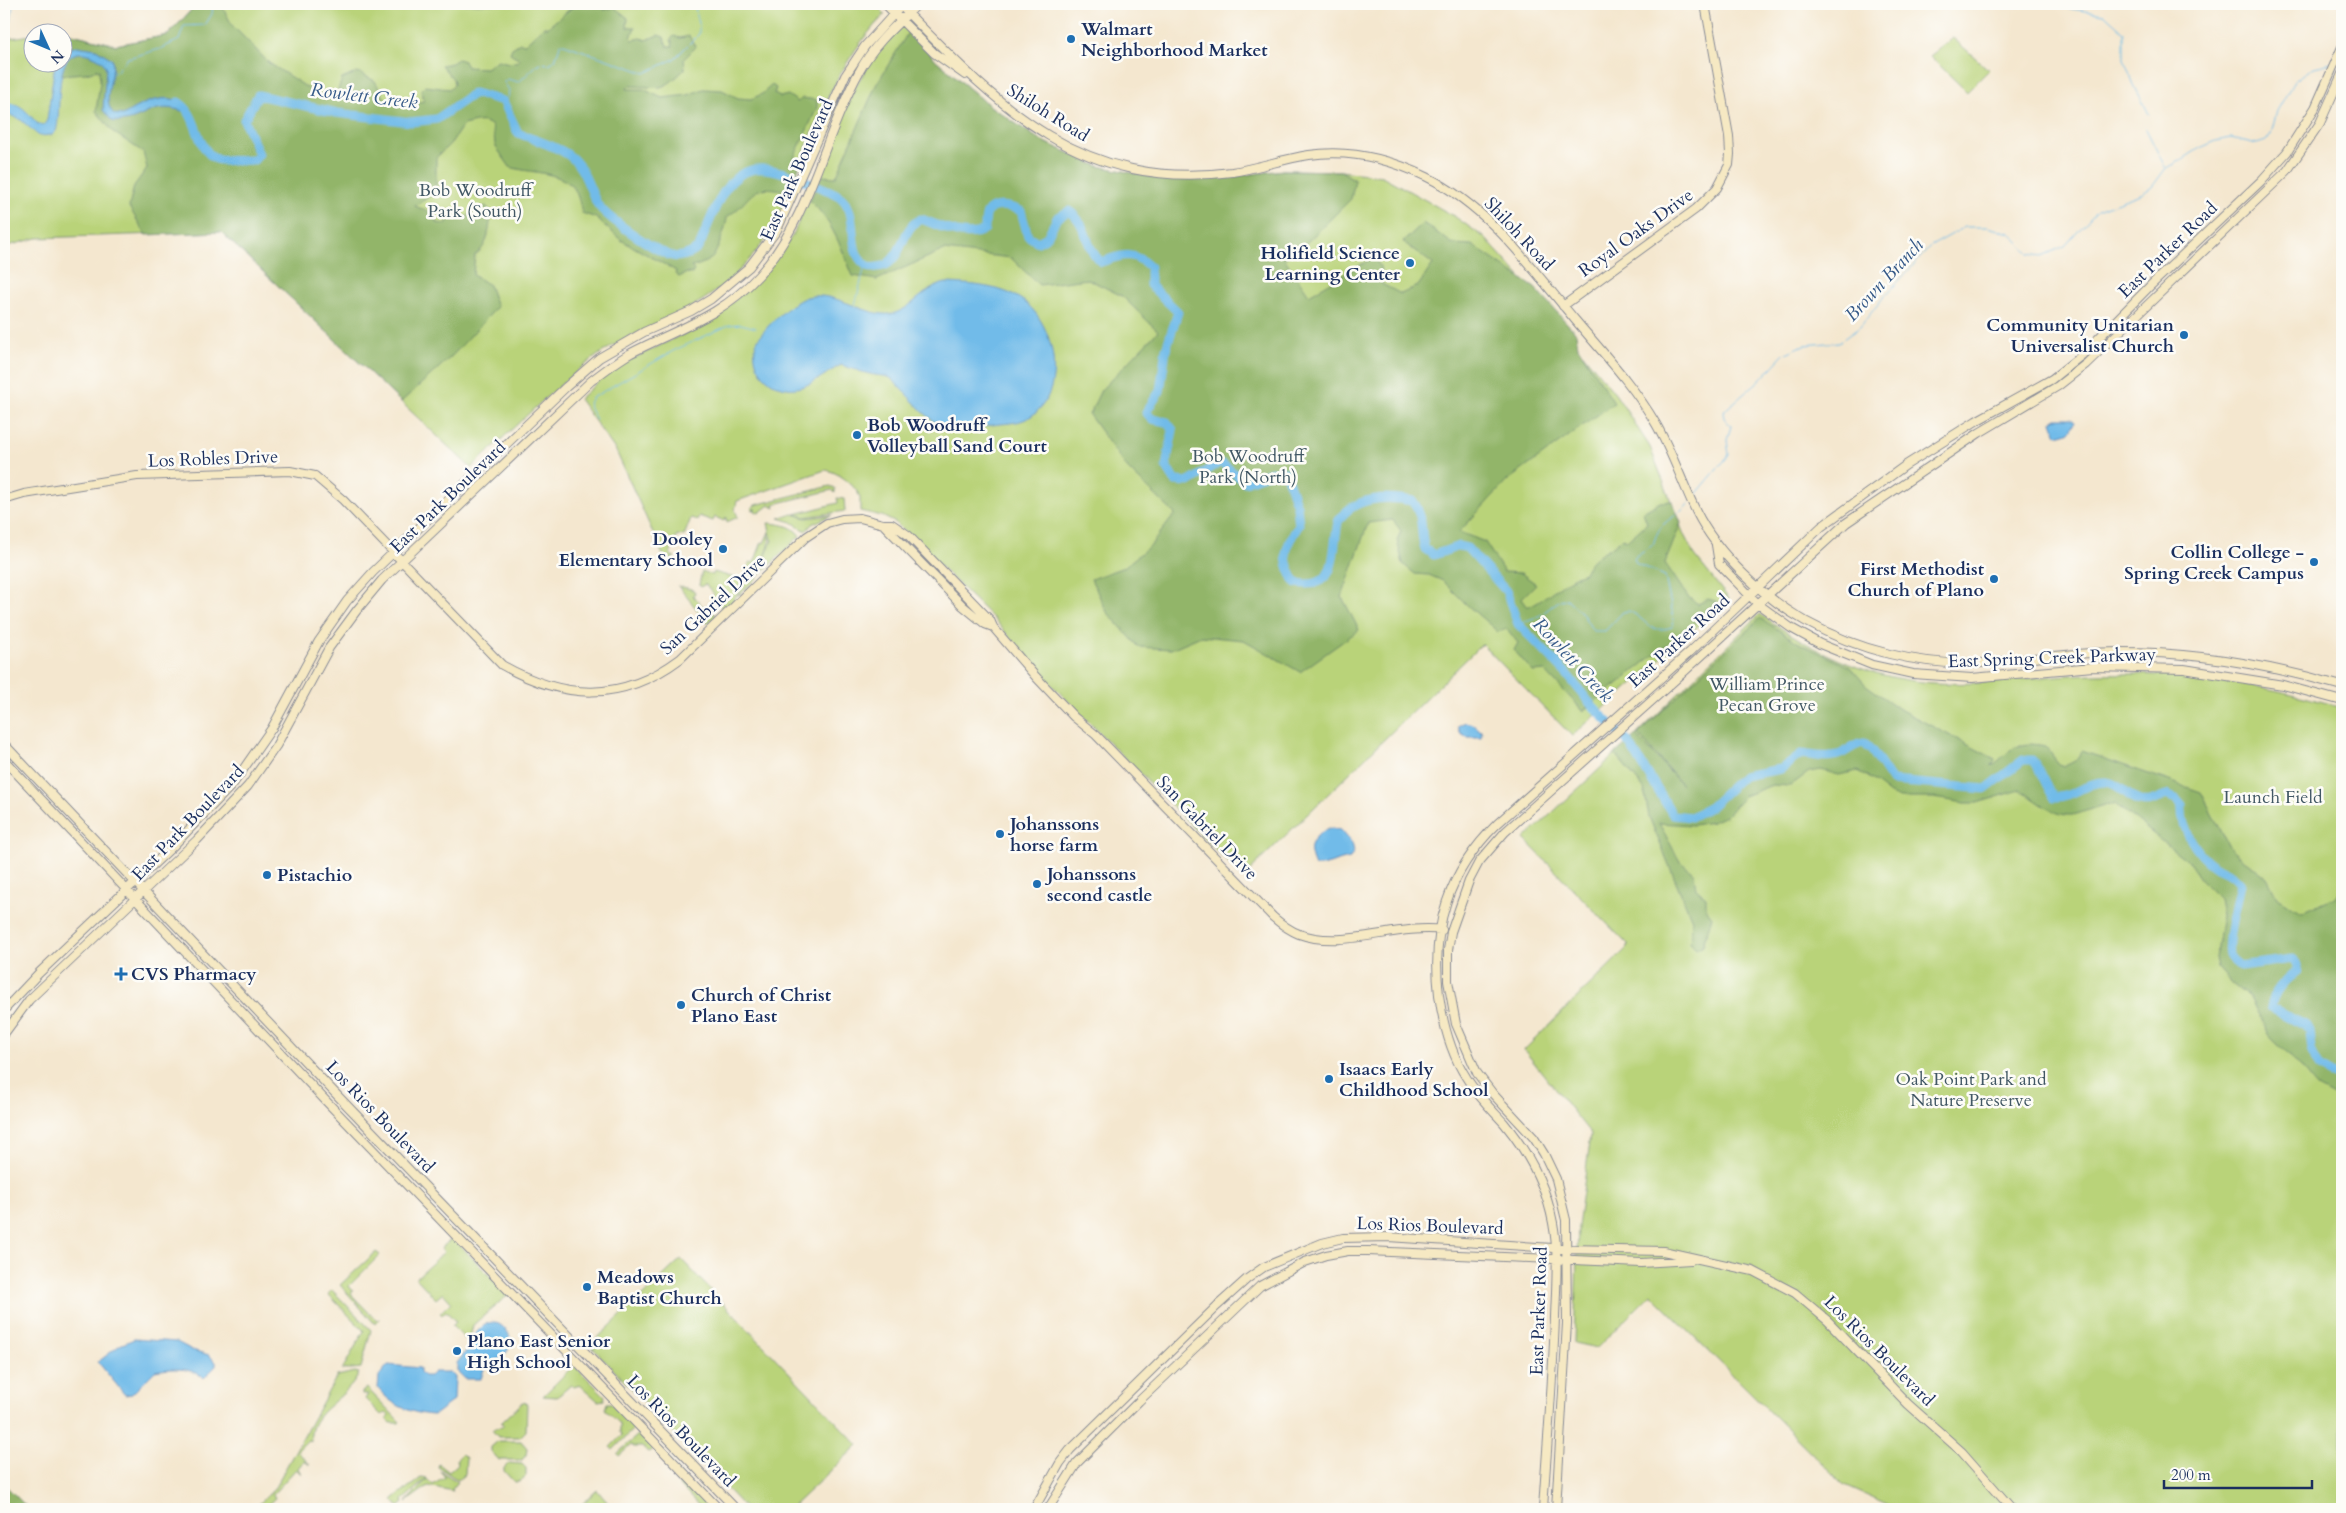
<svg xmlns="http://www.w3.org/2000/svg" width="2346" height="1513" font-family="Cardo,serif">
<rect width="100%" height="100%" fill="#fdfcf7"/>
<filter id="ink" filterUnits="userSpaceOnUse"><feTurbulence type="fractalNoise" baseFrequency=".02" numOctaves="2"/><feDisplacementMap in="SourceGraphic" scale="10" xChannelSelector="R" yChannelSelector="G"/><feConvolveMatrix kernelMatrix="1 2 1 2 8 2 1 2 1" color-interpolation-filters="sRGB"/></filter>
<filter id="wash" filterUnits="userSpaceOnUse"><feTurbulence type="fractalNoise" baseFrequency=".0096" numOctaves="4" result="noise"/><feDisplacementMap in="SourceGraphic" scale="20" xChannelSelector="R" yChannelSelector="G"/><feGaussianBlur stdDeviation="1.12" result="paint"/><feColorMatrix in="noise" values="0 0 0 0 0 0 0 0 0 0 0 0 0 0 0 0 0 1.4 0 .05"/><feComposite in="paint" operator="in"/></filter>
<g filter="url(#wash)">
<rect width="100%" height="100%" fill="#f4e7cf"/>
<path fill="#b9d379" stroke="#6a816c" d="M197 4H875L885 14C826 74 808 151 774 226 753 260 726 288 691 307 657 326 621 337 590 361 548 393 510 432 471 468L221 232 37 238 4 247V39L32 35V62H62V32H50L60 31 116 45 168 35Z
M903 25 937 61 990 106 1040 140 1098 166 1163 179 1230 177 1283 170 1341 171 1382 176 1454 216 1485 238 1533 291 1616 395 1650 447 1684 535 1695 556 1729 599 1572 736 1482 644 1243 877 1044 677 993 618 896 523 882 516 860 511C860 507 860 502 860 498 857 486 837 471 825 470L737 501 735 510 738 517 727 522 726 517 724 521 715 517 713 521 699 516 697 520 691 518 684 536 677 535 670 555 675 557 667 562V564L616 451 579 399 601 379 626 362 690 331 717 315 762 277 793 235 856 85 879 50Z
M1953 38 1989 70 1967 92 1930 56Z
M830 486 835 488V493L832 490 774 504 775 508 769 505 759 513 755 511V508L754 510 751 509 755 505Z
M837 498 844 499 845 511 805 517 795 514 838 503Z
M793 514 806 518 832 515 812 524 806 531 792 522 779 518Z
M768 523C780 524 793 525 800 536L758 576 772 540Z
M769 532V546L758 577 738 596 750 562 754 563 762 542 764 543Z
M702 571 713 575 714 572 742 580C738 591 735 606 722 608L711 597 714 594 705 584 701 587 699 585Z
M678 586 691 589 695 592 693 596 704 607 707 605 716 616 708 623Z
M1760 614C1800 642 1844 667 1892 677 1954 691 2008 679 2069 675 2160 670 2256 680 2342 708V1509H1895L1888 1504 1843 1484 1651 1294 1597 1348 1574 1343 1578 1227 1591 1134 1524 1050 1629 946 1524 839 1636 735Z
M453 1238 508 1295 473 1325 471 1334 465 1339 452 1326 456 1322 446 1311 442 1315 440 1313 451 1302 443 1293 436 1299 416 1278 444 1252 441 1248Z
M376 1252 380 1255 349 1286 353 1291 351 1294 376 1320 380 1319 375 1324 340 1285Z
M681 1259 858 1445 790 1509H746L590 1345Z
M332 1290 371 1330 361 1368 342 1370 364 1331 328 1294Z
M574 1365 605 1396 604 1400 598 1401 580 1385 574 1387 571 1385 557 1397 543 1396Z
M355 1372 359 1373C349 1399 307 1411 311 1441L308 1440 297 1451 310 1465 304 1461 298 1468 301 1474 296 1469 273 1494 275 1498 263 1509H254L274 1489 337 1376Z
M367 1388 400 1422 399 1423H391L387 1419 389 1415 386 1413 381 1415 365 1399 368 1394H362V1392Z
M524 1401 527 1404 526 1431 520 1437H498L492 1430 495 1428 502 1427 504 1425 501 1423Z
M607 1403H611L635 1427 613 1450 610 1447 622 1435 620 1433V1424L605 1409Z
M640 1433 653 1446 652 1450 648 1452 642 1447H634L631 1445 619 1456 617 1454Z
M498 1441H521L527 1448 526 1455 522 1460H499L491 1451V1447Z
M462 1454 466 1458 465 1474 458 1480 438 1467 439 1464 449 1472 458 1464 457 1459Z
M509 1463 522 1464 526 1468V1476L519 1482H514L504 1471V1468Z
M440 1471 458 1482 452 1489 453 1491 428 1486 406 1502 427 1479 433 1485 445 1477Z
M422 1477 427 1478 403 1500 404 1503 399 1507 392 1500C401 1491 412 1486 422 1477Z
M681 1478H683L714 1509H702L679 1485 678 1481Z
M597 1490 613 1509H577L578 1508Z"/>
<path fill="#92b569" stroke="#567264" d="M197 4H221L232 25 269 63 317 94 337 93 342 79 358 72 375 81 385 99 399 98 413 103 424 101 421 90 425 86 450 89 454 85 453 79 441 65 452 63 458 59 464 61 467 67 486 68 498 60 509 63 519 61 518 58 510 53 512 48 520 43 525 44 543 27H548L576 4H604V10L614 7 628 18 627 27H635L631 38 633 40 641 38 646 40 658 35 664 37 667 46H673L671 39 674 36 680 38 689 36 696 47 684 59 685 69C659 95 660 86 628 86L627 89H643L662 98 688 95 703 89 722 90 738 98 751 99 762 94 772 85 776 88 774 94 780 97 788 95 798 102 802 98 817 100V108L794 158 795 163 800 165 789 192C748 180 754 200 727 217 727 225 717 253 712 258 708 261 696 267 691 267L694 270 692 274 687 273 679 277 675 274 676 271 621 240 596 218 582 213C580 204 578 194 573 187 559 171 528 173 510 167L496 147 492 126C483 118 474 123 463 125L451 143 436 158V192L415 206 430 212 437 223 446 224 450 216 466 217 486 206 492 212C488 229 490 245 475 255L473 275 489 285 497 307 452 356 401 402 221 232 146 235 129 207 134 186 147 168 143 152 113 132 96 111 100 83 99 69 86 73 59 75 62 62V32L60 31 116 45 168 35Z
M909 31 937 61 990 106 1040 140 1098 166 1163 179 1230 177 1283 170 1341 171 1355 180 1351 199 1299 250 1284 258 1309 295 1374 257 1382 270V284L1401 294 1418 286 1433 264 1403 242 1423 223 1453 244 1472 245 1535 288 1576 333 1578 347 1614 403 1507 481 1459 532 1485 542 1504 572 1521 573 1536 584 1521 599 1527 607C1548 598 1563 580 1584 573 1593 552 1608 553 1622 538L1628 540 1647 523 1643 512 1660 502 1672 501 1681 523 1665 563 1688 597 1698 604 1708 599 1718 602 1701 618 1583 711 1545 671 1533 672 1514 650 1518 643 1507 629 1498 632 1467 605 1443 581 1429 575 1415 574 1403 564 1397 540 1401 531 1393 520 1368 523 1342 597 1359 630 1300 672 1244 640 1201 636 1171 649 1139 647 1107 612 1091 579 1124 567 1151 545 1175 514 1128 469 1089 415 1101 390 1158 331 1122 296 1088 279 1039 285 1011 258 944 250 877 280 853 276C842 250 832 220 810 201L821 176 836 177 876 85Z
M1760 618 1799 643 1850 667 1866 685 1901 710 1995 759 1992 766C2013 749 2016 740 2045 746L2059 764 2065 766 2075 761 2082 751 2201 792 2231 850 2267 877 2277 897 2301 912 2335 897 2342 886V1097H2335L2317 1087 2296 1062 2270 1037 2250 998 2232 984 2217 967 2215 958 2222 915 2219 899 2203 883 2188 861 2115 804C2101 804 2090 810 2077 814 2056 820 2037 799 2020 790L1977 803H1965L1934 798H1900L1890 794 1867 776 1857 771 1839 775 1821 770 1809 772 1790 786 1772 785 1744 796 1726 816 1712 822 1693 825 1659 823 1679 860 1694 874 1696 889 1706 897V909L1712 917 1703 945 1696 949 1690 943 1692 920 1649 817 1644 789 1615 754 1636 735 1682 785 1638 734Z
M4 1484 29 1509H4Z"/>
<path fill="#71bbe9" stroke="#4675a4" d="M77 46 96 49 112 59C116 76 100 100 114 114L123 115C142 103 167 90 188 106L182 111C148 100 143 125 112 121L103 110 106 69C104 62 100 59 93 56 50 37 63 111 56 131L52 135 39 136 21 120 10 115 4 122V147V103C22 102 27 113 38 124L44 125 47 120 55 64 62 62 64 50Z
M946 283C971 284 1001 286 1022 300 1056 323 1069 395 1028 418 1017 424 1004 423 992 425 979 427 968 433 955 432 936 430 913 400 900 388 897 385 895 381 892 379 887 375 877 376 870 374 861 372 851 368 841 365 828 372 815 383 801 387 777 394 751 373 755 347 758 332 788 306 802 299 826 287 859 312 883 314 908 317 920 288 946 283Z
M2057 418H2071L2075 421 2071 431 2057 435 2052 421Z
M1465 722 1473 724 1482 732 1481 737H1467L1460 732 1458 726Z
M1329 828 1341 830 1352 843 1354 851 1350 858C1337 860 1327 867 1315 866 1306 846 1311 838 1329 828Z
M494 1322C509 1327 517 1343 504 1355 498 1361 490 1363 484 1369L481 1379H465L457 1371V1363L473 1342 472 1337 485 1324Z
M134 1339 177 1342 192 1350 209 1355 216 1362V1366L204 1378C192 1367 170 1368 155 1371L132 1394 125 1395 98 1362 120 1345Z
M388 1365 420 1368V1372L424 1376H430L434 1372H450L455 1377 454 1400 434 1415C413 1414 391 1406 378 1388L379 1376Z"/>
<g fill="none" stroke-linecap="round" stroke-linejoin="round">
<path stroke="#71bbe9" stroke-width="1" d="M2056 4 2072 9 2104 14 2124 32V59L2134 85 2149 114
M4 27 11 22 13 4
M111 72 115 73 128 58 160 49 179 40 184 26 205 25 212 14 213 4
M503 101 508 98 509 90 504 82 507 79 519 82 539 63 549 64 555 60 561 43 645 73 674 59 699 34V23L694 4
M2146 129 2165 167
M855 305 865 266
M596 419C591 411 586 405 592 398L673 351 729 325 741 324 756 328
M1693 498 1729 455 1727 440 1731 426 1724 418 1723 412 1761 379 1784 354 1804 345 1839 342 1860 327 1882 299 1931 246 1965 227H1987L2010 233 2029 254 2042 256 2065 246 2097 210 2143 193 2152 187 2166 168 2175 164 2200 148 2216 141 2231 138 2257 144 2266 141 2271 134 2277 111 2294 81 2314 67 2332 63
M1518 624 1539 616 1560 600 1567 599 1582 613 1593 631H1605L1623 612 1629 611C1647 619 1648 635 1672 627L1674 620 1665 576 1637 564 1634 559 1637 555 1653 545C1661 516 1674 522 1689 503"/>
<path stroke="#71bbe9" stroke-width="9" d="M178 102C199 113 194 147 216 159 222 162 245 160 254 160L259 154 244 120 258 95 337 113 411 122 437 119 474 93 503 101 518 133C534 140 553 145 567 154 585 166 588 188 598 205 607 218 653 249 669 255 677 259 690 255 697 249 701 245 703 237 705 232 715 210 724 177 751 170 772 164 809 183 830 191 869 206 838 253 871 268 875 267 882 267 886 265 904 254 902 227 921 219 939 225 968 242 985 229 985 225 985 217 987 213 994 202 1012 207 1021 211L1028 236 1038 242 1047 237 1057 218 1069 211C1088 223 1085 249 1101 262 1122 255 1132 250 1150 267V285L1178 312 1166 349 1160 391 1146 412 1152 419 1167 422 1173 430 1166 466 1175 481 1189 482 1219 463 1223 464 1245 482 1272 472H1285L1297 506 1299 525C1284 547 1281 559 1296 583 1334 590 1332 563 1336 535 1337 530 1337 523 1339 520 1355 496 1388 496 1413 501 1425 518 1419 530 1425 549L1434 555 1459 546 1467 548 1506 591 1518 624 1566 673 1589 702 1629 743 1673 815 1691 817 1710 807 1743 776 1781 769 1801 754C1812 755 1827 759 1838 755 1848 752 1853 744 1864 743L1872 751 1892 781 1986 789 2023 760H2032C2042 771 2045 785 2054 797 2073 798 2087 781 2106 782 2121 783 2129 801 2144 802 2150 803 2160 797 2166 795L2176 799 2182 806C2180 828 2197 854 2214 866 2224 873 2234 873 2240 884 2237 900 2226 940 2229 955 2231 960 2236 963 2240 966L2293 959 2297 965V971C2284 981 2273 991 2271 1008L2305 1025 2309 1032 2311 1049 2319 1066 2330 1075H2337L2342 1070"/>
</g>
</g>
<g filter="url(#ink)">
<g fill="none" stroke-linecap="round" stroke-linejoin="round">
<g stroke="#888b96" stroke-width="10">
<path id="secondary" d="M885 4 934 53 965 75
M899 4C997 104 1078 192 1232 172 1258 168 1283 159 1309 155 1350 149 1390 159 1427 177 1490 208 1532 269 1576 321 1604 354 1634 386 1656 424 1672 452 1682 482 1696 511 1717 554 1763 597 1805 621 1857 650 1920 666 1980 663 2027 660 2072 652 2119 652 2194 652 2270 665 2342 686
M1563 306 1696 209 1717 188 1729 165 1730 154 1729 136 1705 4
M4 500 24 494 137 476 290 471 315 476 343 500 502 665C564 700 621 703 680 659L806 537 827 523 842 519 860 518 883 524H892L908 535 990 620 993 627 1036 677 1074 717 1096 735 1273 917C1281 924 1289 930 1299 934 1343 950 1396 924 1442 930
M883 524 963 606 985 624 993 627
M1716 545 1719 564 1758 604 1791 628 1820 644 1872 665 1913 674 1972 678 2093 667 2184 669 2283 685 2342 701
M4 744 335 1093 736 1509
M4 760 326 1101 719 1509
M4 1010 39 973 174 845 233 784 272 728 319 641 347 601 373 572 566 387 599 358 644 332 691 311 711 299 749 267 777 230 845 76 865 46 903 4
M4 1034 29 1000 197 840 248 786 276 746 329 648 357 610 382 580 591 381C604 371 617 361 631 353 679 328 721 317 759 275 810 219 823 137 859 72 873 45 896 25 918 4
M1034 1509 1060 1463 1070 1450 1217 1306 1247 1279 1264 1267 1322 1243 1343 1238 1388 1237 1568 1249 1663 1251 1753 1271 1795 1293 1828 1321 1908 1404 1962 1452 2012 1509
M1048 1509 1077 1463 1139 1401 1260 1286 1305 1262 1326 1255 1348 1251H1368L1641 1263 1691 1260
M1543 1509C1547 1445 1553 1381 1555 1317 1556 1286 1559 1255 1553 1223 1546 1186 1528 1152 1504 1123 1490 1108 1476 1094 1466 1077 1450 1052 1443 1024 1439 995 1431 927 1448 872 1497 824L1690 652 1821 527 1906 465 1976 421 2052 379 2082 355 2151 285 2261 181 2287 152 2315 108 2342 47
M1556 1509 1567 1323 1566 1220 1556 1179 1544 1154 1534 1138 1493 1094 1477 1073 1456 1024 1448 981V950L1451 932 1469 881 1479 862 1505 832 1675 680 1846 523 1979 433 2058 386 2086 364 2287 171 2320 123 2342 74"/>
</g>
<use href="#secondary" stroke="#f6e9c3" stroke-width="8"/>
</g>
</g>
<g fill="#1f6fb2" stroke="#fdfcf7" stroke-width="2">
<circle cx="1071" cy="39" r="5"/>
<circle cx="1410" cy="263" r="5"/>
<circle cx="2184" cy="335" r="5"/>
<circle cx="857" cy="435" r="5"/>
<circle cx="723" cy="549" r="5"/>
<circle cx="2314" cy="562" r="5"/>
<circle cx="1994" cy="579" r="5"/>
<circle cx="1000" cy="834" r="5"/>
<circle cx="267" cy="875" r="5"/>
<circle cx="1037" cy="884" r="5"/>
<path d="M118.5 966.5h5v5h5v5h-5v5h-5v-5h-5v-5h5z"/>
<circle cx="681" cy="1005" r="5"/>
<circle cx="1329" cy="1079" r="5"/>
<circle cx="587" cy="1287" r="5"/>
<circle cx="457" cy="1351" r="5"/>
</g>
<g text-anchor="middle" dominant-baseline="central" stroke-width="5" stroke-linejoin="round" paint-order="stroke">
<g font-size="18" font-weight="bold" fill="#1b2f5e" stroke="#fdfcf7" text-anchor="start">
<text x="1081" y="29">Walmart<tspan x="1081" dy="21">Neighborhood Market</tspan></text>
<text x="1400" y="253" text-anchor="end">Holifield Science<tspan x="1400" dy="21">Learning Center</tspan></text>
<text x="2174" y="325" text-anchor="end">Community Unitarian<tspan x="2174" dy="21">Universalist Church</tspan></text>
<text x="867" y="425">Bob Woodruff<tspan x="867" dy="21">Volleyball Sand Court</tspan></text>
<text x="713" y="539" text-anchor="end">Dooley<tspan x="713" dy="21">Elementary School</tspan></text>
<text x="2304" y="552" text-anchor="end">Collin College -<tspan x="2304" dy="21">Spring Creek Campus</tspan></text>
<text x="1984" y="569" text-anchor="end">First Methodist<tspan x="1984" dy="21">Church of Plano</tspan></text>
<text x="1010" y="824">Johanssons<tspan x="1010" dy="21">horse farm</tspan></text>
<text x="1047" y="874">Johanssons<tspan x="1047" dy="21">second castle</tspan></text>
<text x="277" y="875">Pistachio</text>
<text x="131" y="974">CVS Pharmacy</text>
<text x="691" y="995">Church of Christ<tspan x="691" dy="21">Plano East</tspan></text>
<text x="1339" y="1069">Isaacs Early<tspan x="1339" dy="21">Childhood School</tspan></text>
<text x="597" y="1277">Meadows<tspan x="597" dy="21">Baptist Church</tspan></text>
<text x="467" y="1341">Plano East Senior<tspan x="467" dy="21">High School</tspan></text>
</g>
<g font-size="18" fill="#1b2f5e" stroke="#fdfcf7">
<text transform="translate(1048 113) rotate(32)">Shiloh Road</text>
<text transform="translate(797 170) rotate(-66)">East Park Boulevard</text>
<text transform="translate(1636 233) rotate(-36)">Royal Oaks Drive</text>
<text transform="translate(1519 234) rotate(47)">Shiloh Road</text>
<text transform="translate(2168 250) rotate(-44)">East Parker Road</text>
<text transform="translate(213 459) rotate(-2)">Los Robles Drive</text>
<text transform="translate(448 497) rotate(-44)">East Park Boulevard</text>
<text transform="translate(713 605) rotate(-43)">San Gabriel Drive</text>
<text transform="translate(1679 641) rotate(-42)">East Parker Road</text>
<text transform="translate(2052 658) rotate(-2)">East Spring Creek Parkway</text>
<text transform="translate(188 823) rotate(-46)">East Park Boulevard</text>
<text transform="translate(1207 828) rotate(46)">San Gabriel Drive</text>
<text transform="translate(380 1117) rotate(46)">Los Rios Boulevard</text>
<text transform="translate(1430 1226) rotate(2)">Los Rios Boulevard</text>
<text transform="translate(1539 1311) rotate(-88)">East Parker Road</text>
<text transform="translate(1879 1351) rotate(45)">Los Rios Boulevard</text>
<text transform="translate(681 1431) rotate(46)">Los Rios Boulevard</text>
</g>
<g font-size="18" fill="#425865" stroke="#fdfcf7">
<text x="475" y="190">Bob Woodruff<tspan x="475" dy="21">Park (South)</tspan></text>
<text x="1248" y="456">Bob Woodruff<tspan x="1248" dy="21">Park (North)</tspan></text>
<text x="1767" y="684">William Prince<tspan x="1767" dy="21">Pecan Grove</tspan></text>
<text x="2273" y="797">Launch Field</text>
<text x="1971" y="1079">Oak Point Park and<tspan x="1971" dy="21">Nature Preserve</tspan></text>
</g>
<g font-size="19" font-style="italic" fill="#355988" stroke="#fdfcf7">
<text transform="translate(364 96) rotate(7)">Rowlett Creek</text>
<text transform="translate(1884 280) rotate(-47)">Brown Branch</text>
<text transform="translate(1573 660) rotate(47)">Rowlett Creek</text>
</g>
</g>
<rect width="2346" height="1513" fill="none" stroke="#fdfcf7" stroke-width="20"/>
<g transform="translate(48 48) rotate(134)"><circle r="24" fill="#fdfcf7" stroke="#a3aaba"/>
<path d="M0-4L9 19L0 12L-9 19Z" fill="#1f6fb2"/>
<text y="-8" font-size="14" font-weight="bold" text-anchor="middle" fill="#1b2f5e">N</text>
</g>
<path d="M2164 1480v8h148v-8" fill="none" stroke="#1b2f5e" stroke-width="2.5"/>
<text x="2171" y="1480" font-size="15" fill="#1b2f5e" stroke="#fdfcf7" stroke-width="4" paint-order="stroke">200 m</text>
</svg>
